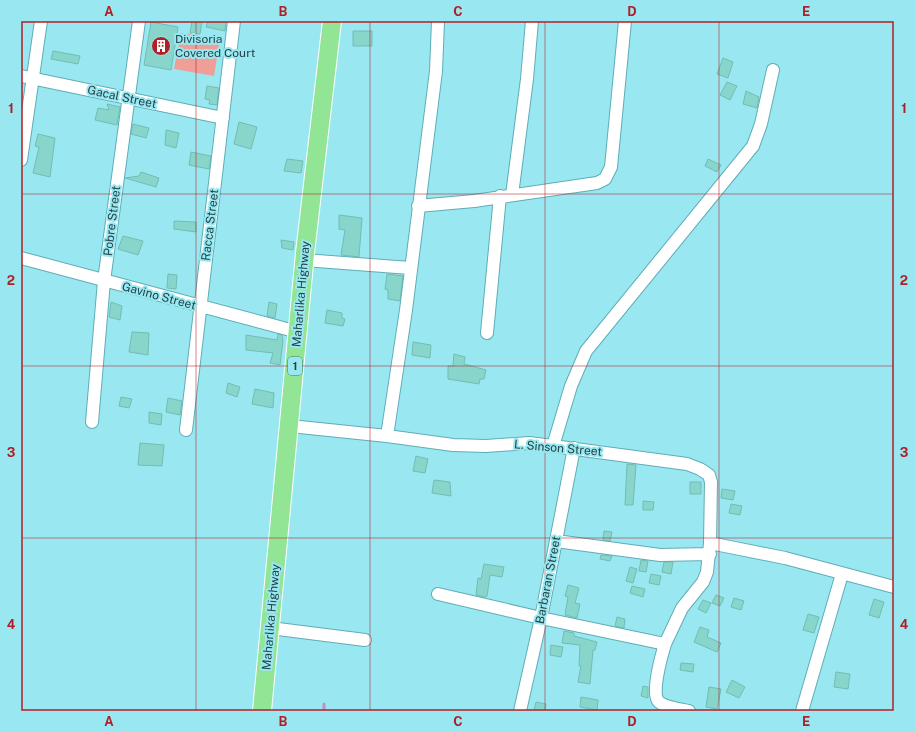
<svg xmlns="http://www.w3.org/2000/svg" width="915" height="732" font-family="'Public Sans',sans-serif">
<rect width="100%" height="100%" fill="#99e8f1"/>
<path fill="#ef9f98" d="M181 33 220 39 214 76 174 69Z"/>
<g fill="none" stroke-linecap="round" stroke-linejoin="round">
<path stroke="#c28ec5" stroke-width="3" d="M324 711V704"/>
</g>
<path fill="#88d6cb" stroke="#71bdb3" d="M192 21H202L200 34 190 33Z
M208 21H226L225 31 206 27Z
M151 22 178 27 171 70 144 65Z
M353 31H372V46H353Z
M53 51 80 56 78 64 51 59Z
M723 58 733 62 728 78 717 74Z
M727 82 737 86 730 100 720 95Z
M207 86 219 88 217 105 209 104 210 100 205 99Z
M746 91 759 97 757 108 743 104Z
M107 104 120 107 117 125 95 120 98 108 109 110Z
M239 122 257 127 251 149 234 144Z
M133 124 149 128 146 138 131 134Z
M166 130 179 133 176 148 165 145Z
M38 134 55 138 50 177 33 173 39 147 35 146Z
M191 152 211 156 209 169 189 165Z
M287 159 303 161 301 173 284 171Z
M708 159 721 165 717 172 705 166Z
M141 172 159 178 156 187 125 178 139 176Z
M339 215 362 218 359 257 341 255 345 230 339 229Z
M174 221 196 222V232L174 229Z
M123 236 143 241 138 255 118 249Z
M281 240 294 242 293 250 282 248Z
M168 274 177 275 176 289 167 288Z
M387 274 403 276 400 301 388 299V290L385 289Z
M111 302 122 306 120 320 109 317Z
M269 302 277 304 275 318 267 316Z
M327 310 342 313V318L345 319 343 326 325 323Z
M132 332 149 333 148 355 129 352Z
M278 334 282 335 283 341 280 365 270 363 273 353 246 350V335L277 340Z
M413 342 431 345 430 358 412 355Z
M454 354 465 357 464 364 486 370 484 379H480L479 384 448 379V366H453Z
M228 383 240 387 237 397 226 393Z
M255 389 274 393 273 408 252 404Z
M121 397 132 399 129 408 119 406Z
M168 398 182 401 180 415 166 412Z
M149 412 162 414 161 425 149 423Z
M140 443 164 445 162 466 138 465Z
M416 456 428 459 425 473 413 471Z
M627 464 636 465 633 505H625Z
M434 480 450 482 451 496 432 493Z
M690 482H701V494H690Z
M722 489 735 491 733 500 721 498Z
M643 501 654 502 653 510H643Z
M731 504 742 506 740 515 729 513Z
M604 531 612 532 610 541 603 540Z
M601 555 612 556 610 561 600 559Z
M641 560 648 561 646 572 639 571Z
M664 562H673L671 574 662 572Z
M484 564 504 567 502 577 490 575 487 596 485 597 476 595 478 578 481 579Z
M630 567 637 569 633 583 626 581Z
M651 574 661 576 659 585 649 583Z
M568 585 579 588 575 603 580 604 577 618 565 615 568 597 565 596Z
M632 586 645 589 643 597 630 593Z
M716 595 724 598 720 606 712 603Z
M734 598 744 601 741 610 731 607Z
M874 599 884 602 879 618 869 615Z
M703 600 711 603 706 613 698 609Z
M808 614 819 617 814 633 803 630Z
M617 617 625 619 624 628 615 626Z
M700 627 709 630 707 637 721 643 717 652 694 642Z
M564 631 574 633V636L597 642 595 650H593L590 684 578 682 581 666H579L580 645 562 643Z
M551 645 563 647 561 657 550 655Z
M681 663 694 664 693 672 680 670Z
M836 672 850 674 848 689 834 687Z
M732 680 745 687 739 698 726 692Z
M643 686 648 687V698L641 696Z
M709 687 721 689 717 709 706 707Z
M581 697 598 700 597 710 580 707Z
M536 702 546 704 545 711H534Z"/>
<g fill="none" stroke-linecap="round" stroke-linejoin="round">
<g stroke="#5fadb6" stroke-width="14">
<path id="minor" d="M21 76 223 118
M21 160 41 21
M512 195 527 79 532 21
M418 206 474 201 597 183 605 179 611 167 625 21
M21 258 298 332
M304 260 410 268
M487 333 500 196
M92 422 104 281 139 21
M290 426 387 436 453 445 486 446 529 443 553 446 687 464 700 469 709 475 711 482 710 543 707 572 703 582 682 608 665 644 541 618 438 594
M186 430 234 21
M387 436 406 310 436 71 438 21
M553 446 571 386 586 351 753 146 761 124 773 70
M556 541 660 555 710 554
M710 543 785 558 894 587
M270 628 365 640
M665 644C662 654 650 695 659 702 666 708 681 709 689 711
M520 711 541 618 574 448
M802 711 842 574"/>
</g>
<g stroke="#fff" stroke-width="20">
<path id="highway" d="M262 711 305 253 332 21"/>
</g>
<use href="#minor" stroke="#fff" stroke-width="12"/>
<use href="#highway" stroke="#92e595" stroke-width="18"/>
</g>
<path fill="none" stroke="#b11f26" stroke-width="1" stroke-opacity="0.55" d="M196 21V711M370 21V711M545 21V711M719 21V711M21 194H894M21 366H894M21 538H894"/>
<defs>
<g id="building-disc" transform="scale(1)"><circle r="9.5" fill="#b11f26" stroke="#99e8f1"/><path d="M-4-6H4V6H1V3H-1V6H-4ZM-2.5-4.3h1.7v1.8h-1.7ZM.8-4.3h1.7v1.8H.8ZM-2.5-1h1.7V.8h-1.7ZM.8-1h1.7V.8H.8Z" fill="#fff"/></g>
</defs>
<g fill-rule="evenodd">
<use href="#building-disc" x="161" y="46"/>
</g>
<g text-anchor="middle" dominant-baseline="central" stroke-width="4" stroke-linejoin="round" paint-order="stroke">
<rect fill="#99e8f1" stroke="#46747a" stroke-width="1" x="288" y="357" width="14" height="18" rx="3"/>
<g font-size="11" font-weight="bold" fill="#224347">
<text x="295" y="366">1</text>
</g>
<g font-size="12" fill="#224347" stroke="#99e8f1" text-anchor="start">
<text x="175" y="39">Divisoria<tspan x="175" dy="14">Covered Court</tspan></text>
</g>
<g font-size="12" fill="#224347" stroke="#99e8f1">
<text transform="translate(122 97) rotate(12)">Gacal Street</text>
<text transform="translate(112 221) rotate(-83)">Pobre Street</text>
<text transform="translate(210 225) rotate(-83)">Racca Street</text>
<text transform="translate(301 294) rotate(-85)">Maharlika Highway</text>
<text transform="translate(159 296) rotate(15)">Gavino Street</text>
<text transform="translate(558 448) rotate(5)">L. Sinson Street</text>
<text transform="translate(548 580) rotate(-79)">Barbaran Street</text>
<text transform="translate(271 617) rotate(-85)">Maharlika Highway</text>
</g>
</g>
<rect width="915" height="732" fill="none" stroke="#99e8f1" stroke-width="44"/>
<rect x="22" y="22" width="871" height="688" fill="none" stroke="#b11f26" stroke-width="1.5"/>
<g font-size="13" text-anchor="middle" font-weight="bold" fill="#b11f26">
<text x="109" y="16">A</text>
<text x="283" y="16">B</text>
<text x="458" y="16">C</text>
<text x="632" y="16">D</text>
<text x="806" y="16">E</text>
<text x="11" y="113">1</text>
<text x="904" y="113">1</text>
<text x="11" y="285">2</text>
<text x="904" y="285">2</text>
<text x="11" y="457">3</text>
<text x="904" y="457">3</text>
<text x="11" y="629">4</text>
<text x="904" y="629">4</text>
<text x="109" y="726">A</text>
<text x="283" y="726">B</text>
<text x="458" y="726">C</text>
<text x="632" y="726">D</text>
<text x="806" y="726">E</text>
</g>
</svg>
